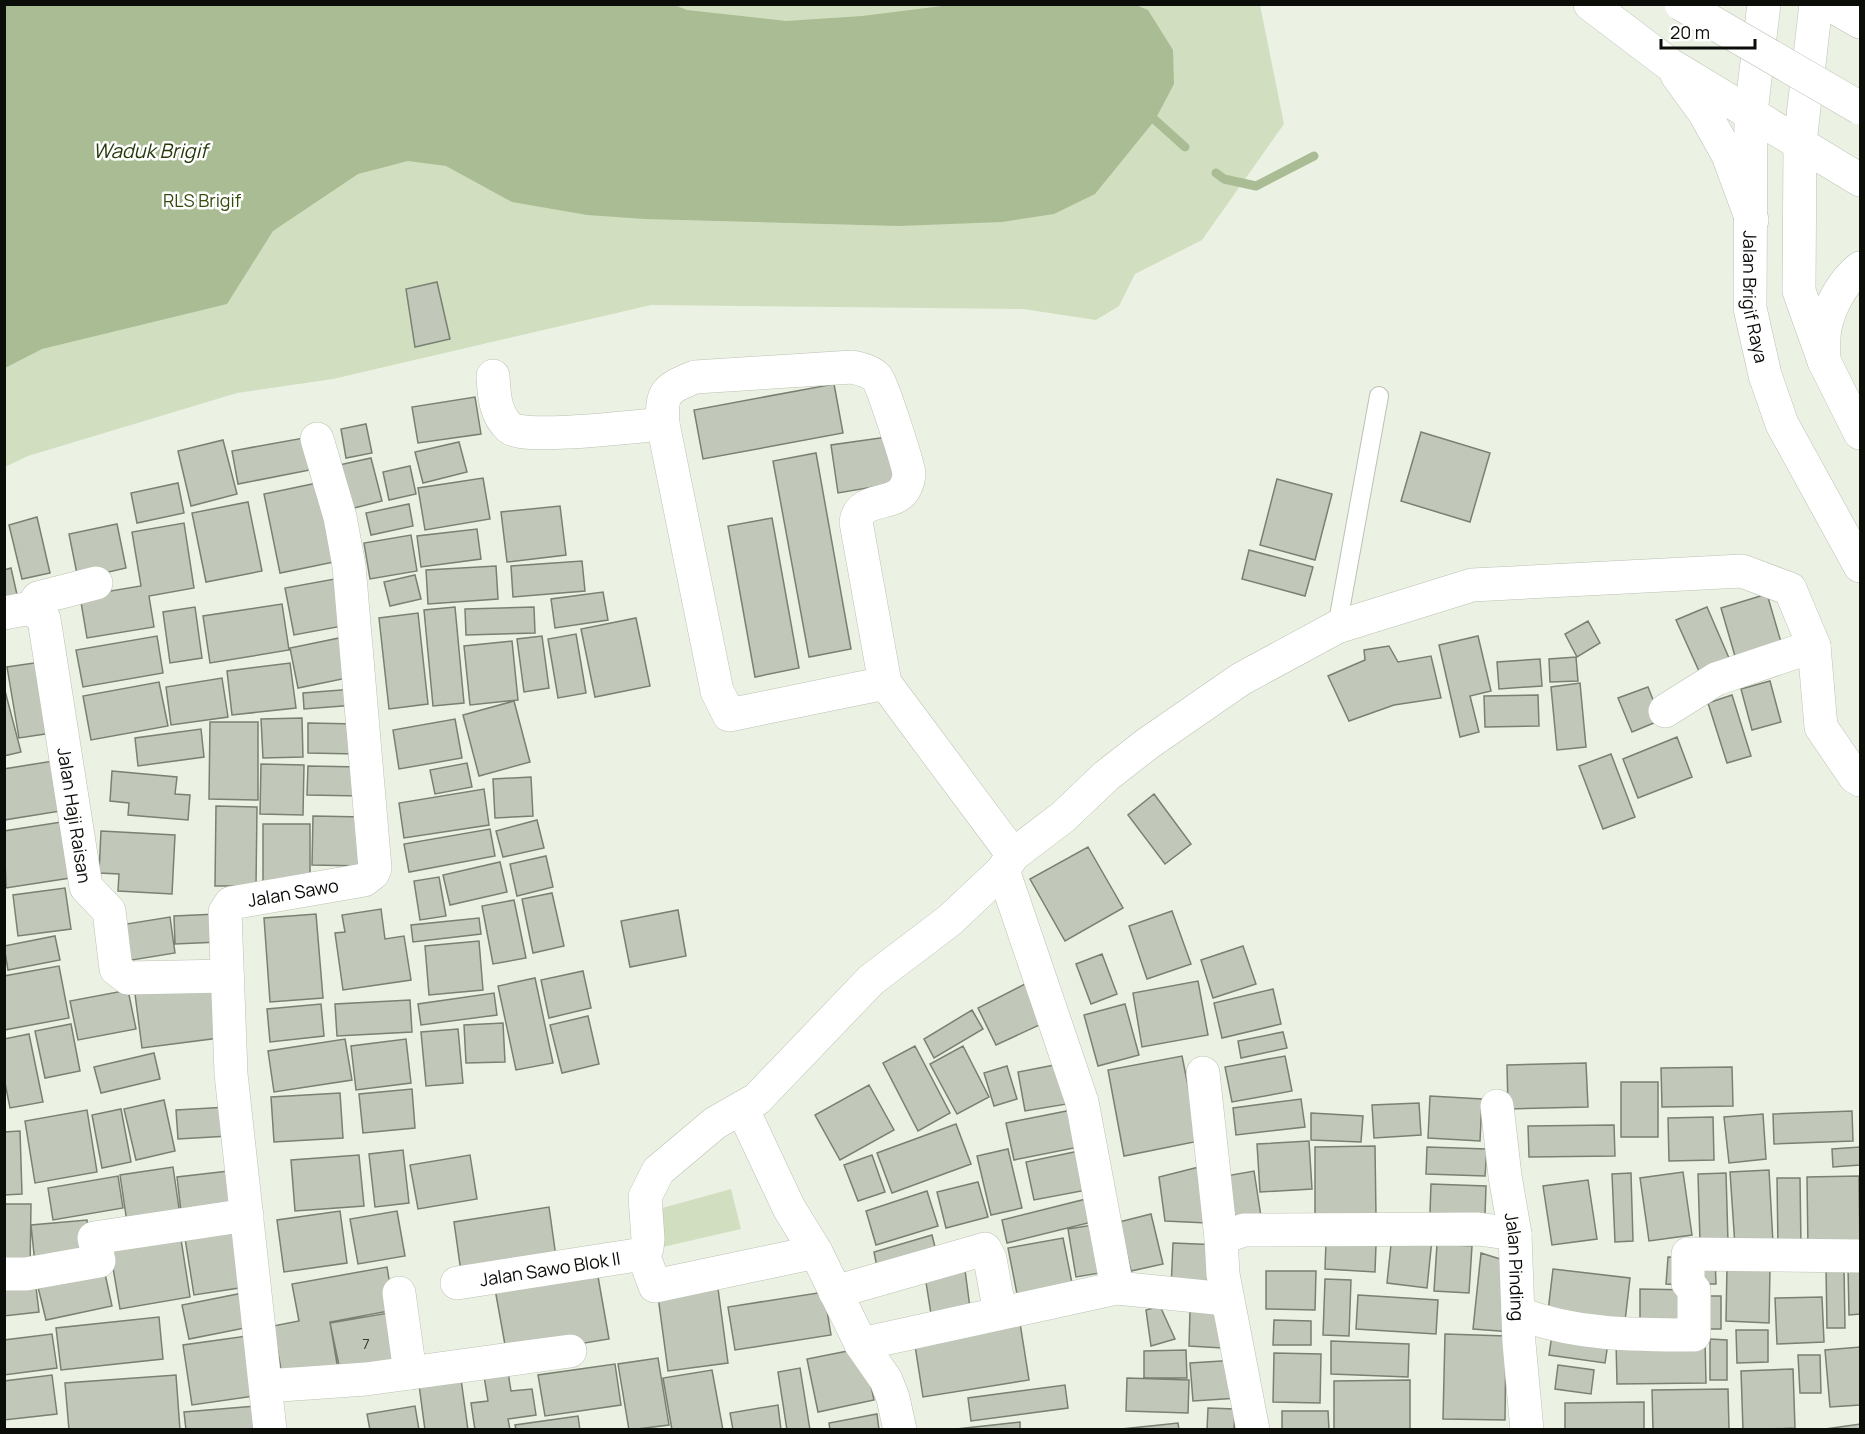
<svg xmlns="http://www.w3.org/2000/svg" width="1865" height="1434" font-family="Manrope,sans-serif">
<rect width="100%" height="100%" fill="#ebf2e3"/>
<path fill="#d1dfc0" d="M4 5H1260L1284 124 1202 240 1135 274 1119 306 1096 320 1023 309 651 305 333 379 237 393 28 456 5 467Z
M731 1189 741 1229 663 1247 655 1210Z"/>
<path fill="#a9bc93" d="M672 4 687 10 786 21 862 16 958 4 1136 5 1148 10 1173 50 1174 84 1155 120 1095 194 1054 214 1002 222 899 226 645 219 587 215 512 202 446 166 408 161 358 174 273 231 227 304 42 349 5 368V5Z"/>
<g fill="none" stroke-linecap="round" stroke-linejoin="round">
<path stroke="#a9bc93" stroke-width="9" d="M1155 120 1185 147
M1216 173 1224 179 1256 186 1314 156"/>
</g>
<path fill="#c1c8b9" stroke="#7a8072" stroke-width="1.5" d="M437 282 450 339 415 347 406 289Z
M834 384 843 433 703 459 694 410Z
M475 397 481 434 418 443 412 407Z
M366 424 372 453 346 458 341 429Z
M1421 432 1490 453 1470 522 1401 501Z
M894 436 903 482 838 493 831 445Z
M309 437 315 469 238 484 232 451Z
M223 440 237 494 191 506 178 451Z
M459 442 467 472 423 483 415 452Z
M816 453 851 649 809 657 773 461Z
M371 458 382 501 350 509 339 465Z
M410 466 416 494 389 500 383 472Z
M483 478 490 519 425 530 418 488Z
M1277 479 1332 494 1315 560 1260 545Z
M322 482 339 561 280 573 264 494Z
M178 483 184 513 137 523 131 493Z
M248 502 262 571 206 582 192 513Z
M409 504 413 526 371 535 366 513Z
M560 506 566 555 507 562 501 512Z
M37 517 50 573 22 579 9 525Z
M772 518 799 668 755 677 728 526Z
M184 523 194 588 149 596 154 627 87 638 80 596 141 586 132 532Z
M117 524 126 568 78 579 69 534Z
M477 529 481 559 421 567 417 536Z
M411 535 417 571 370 579 364 543Z
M1249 550 1313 567 1305 596 1242 579Z
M582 561 585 591 513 597 511 566Z
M496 566 498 599 428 604 426 570Z
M11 568 20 608 4 611V570Z
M415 575 421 599 390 606 384 582Z
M340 578 348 625 294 635 285 588Z
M603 592 608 620 555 628 551 599Z
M1767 594 1783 649 1737 663 1721 608Z
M282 604 289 650 210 663 203 616Z
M195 607 202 658 170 663 163 612Z
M455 607 464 703 433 706 424 610Z
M534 607 535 633 466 635 465 609Z
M1707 607 1729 658 1699 671 1676 620Z
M418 613 428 704 389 709 379 618Z
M636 618 650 686 595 697 581 629Z
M1588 621 1600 643 1577 657 1565 634Z
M576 634 586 693 558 698 548 639Z
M157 636 163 673 83 687 76 650Z
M542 636 549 688 524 692 517 639Z
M1478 636 1491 691 1470 696 1479 732 1460 737 1439 645Z
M344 637 352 677 298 688 290 648Z
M512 641 518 700 470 705 464 646Z
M1389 646 1398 662 1431 656 1441 698 1394 705 1349 721 1328 676 1365 660 1364 650Z
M1576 657 1578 681 1550 682 1549 659Z
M1540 659 1542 686 1499 689 1497 662Z
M48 661 58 732 19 738 7 667Z
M290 663 296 708 232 715 227 671Z
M222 678 228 717 171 725 166 687Z
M1770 681 1781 722 1752 730 1741 689Z
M159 682 168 726 91 740 83 696Z
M1580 683 1586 747 1557 750 1551 687Z
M4 687 21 752 4 756Z
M1648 687 1661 720 1632 732 1618 698Z
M354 689 355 705 304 709 303 693Z
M1538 695 1539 726 1485 727 1484 696Z
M1732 695 1751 756 1727 763 1708 703Z
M514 701 530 762 479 776 463 715Z
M302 718 303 757 263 758 261 719Z
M455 719 462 758 399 769 393 730Z
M210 722H258V800L209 799Z
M308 723 357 724V754L308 753Z
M201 729 204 757 138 766 135 738Z
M1677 737 1692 777 1638 798 1623 759Z
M1611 754 1635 817 1603 829 1579 766Z
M59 760 67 810 4 820V769Z
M467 763 472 787 435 794 430 770Z
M261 764 304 765 303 815 260 814Z
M308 766 362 767V796L307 795Z
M112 771 177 777 175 794 190 795 188 820 128 815 129 803 110 801Z
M531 777 533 816 495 818 493 779Z
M484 789 489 825 404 838 399 803Z
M1154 794 1191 844 1165 864 1128 815Z
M216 806 257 807 256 886H215Z
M313 816 365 817 364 866 312 865Z
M74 820 83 876 6 888 4 831Z
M537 820 544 848 503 857 496 831Z
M263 824H310V882H263Z
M490 829 495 856 409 872 404 844Z
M101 831 175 835 172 894 118 891 119 874 99 873Z
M1088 847 1123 908 1065 941 1030 879Z
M546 856 553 887 517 896 510 864Z
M500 862 507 892 450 905 443 875Z
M439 877 446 916 420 920 414 881Z
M65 888 71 929 18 936 13 895Z
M552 893 564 946 533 953 522 899Z
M514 900 526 958 493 964 482 906Z
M381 909 385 939 404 936 411 980 343 990 335 933 345 932 342 915Z
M678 910 686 956 630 967 621 921Z
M1172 911 1191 964 1147 979 1129 926Z
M217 914 219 942 175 944 174 916Z
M316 914 323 998 270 1002 264 918Z
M170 917 175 953 120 962 114 926Z
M479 918 481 934 413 942 411 925Z
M55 936 60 960 8 970 4 946Z
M479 941 483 990 429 995 425 946Z
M1243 946 1256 984 1213 998 1201 960Z
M1102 954 1117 994 1091 1004 1076 964Z
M59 966 69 1018 4 1030V976Z
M583 971 591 1008 549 1018 541 980Z
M535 978 553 1063 516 1070 498 986Z
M1198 981 1208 1035 1142 1047 1133 993Z
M1029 982 1048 1021 996 1045 978 1008Z
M220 983 227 1037 142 1048 135 994Z
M1273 989 1281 1024 1222 1038 1214 1003Z
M128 990 136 1029 78 1040 70 1001Z
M494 993 497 1015 421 1025 418 1004Z
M410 1000 412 1032 337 1036 335 1004Z
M321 1004 324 1036 270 1042 267 1009Z
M1125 1004 1139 1055 1098 1066 1084 1015Z
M972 1010 983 1029 934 1058 924 1039Z
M588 1016 599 1064 562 1073 550 1025Z
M503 1023 505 1062 466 1063 464 1025Z
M71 1024 80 1071 45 1078 35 1031Z
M458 1029 463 1083 426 1086 421 1032Z
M1283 1032 1287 1048 1241 1058 1238 1041Z
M29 1034 43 1102 10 1108 4 1078V1039Z
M345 1039 352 1080 274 1092 268 1051Z
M406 1039 411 1083 356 1090 351 1046Z
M915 1046 950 1113 918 1131 883 1063Z
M963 1046 989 1097 957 1114 930 1064Z
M154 1053 160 1079 101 1093 94 1067Z
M1182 1056 1199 1141 1124 1156 1108 1070Z
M1285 1056 1292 1091 1232 1102 1225 1067Z
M1586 1063 1588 1107 1508 1109 1507 1065Z
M1060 1064 1067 1104 1025 1111 1018 1072Z
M1007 1066 1017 1099 994 1106 984 1073Z
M1732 1067 1733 1106 1662 1107 1661 1068Z
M1621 1082H1658V1137H1621Z
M869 1085 894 1130 840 1160 815 1115Z
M412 1089 415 1128 363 1133 359 1094Z
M340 1093 343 1138 274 1142 271 1097Z
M1430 1096 1482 1099 1480 1141 1428 1138Z
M1301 1099 1305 1127 1236 1135 1233 1108Z
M164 1100 175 1151 136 1160 124 1109Z
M1419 1103 1421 1135 1374 1138 1372 1105Z
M228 1107 229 1136 178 1139 176 1110Z
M121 1109 131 1162 102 1168 92 1115Z
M1077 1109 1084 1146 1014 1160 1006 1123Z
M87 1110 97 1172 35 1183 25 1121Z
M1852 1111 1853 1141 1774 1144 1773 1114Z
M1311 1113 1363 1116 1361 1142 1311 1140Z
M1763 1114 1766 1159 1729 1163 1724 1117Z
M1713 1117 1714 1160 1669 1161 1668 1118Z
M956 1124 971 1164 892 1193 877 1153Z
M1614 1125 1615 1156 1529 1157 1528 1126Z
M20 1131 22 1194 4 1195V1132Z
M1309 1141 1312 1189 1260 1192 1257 1144Z
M1375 1146 1376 1217H1315V1147Z
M1427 1147 1487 1149 1485 1176 1426 1174Z
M1860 1147V1165L1833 1167 1832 1149Z
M1008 1149 1022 1208 991 1215 977 1156Z
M403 1150 409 1203 375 1207 369 1154Z
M1084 1150 1092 1189 1034 1200 1026 1162Z
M359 1155 364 1206 295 1211 291 1160Z
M470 1155 477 1199 418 1209 410 1165Z
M872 1155 885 1192 858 1201 844 1165Z
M173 1167 181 1222 128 1229 120 1175Z
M1199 1167 1207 1223 1165 1221 1159 1177Z
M237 1170 243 1213 182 1220 177 1177Z
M1769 1170 1773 1243 1735 1246 1730 1172Z
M1254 1171 1262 1223 1229 1228 1220 1177Z
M1683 1172 1692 1235 1649 1241 1640 1178Z
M1631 1173 1633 1241 1615 1242 1612 1174Z
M1726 1173 1728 1242H1700L1698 1174Z
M118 1176 123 1208 53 1220 48 1188Z
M1859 1176 1860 1249 1808 1250 1807 1177Z
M1777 1178H1800L1801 1248H1778Z
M1588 1180 1597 1239 1552 1245 1543 1186Z
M978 1182 988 1217 946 1228 937 1192Z
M1431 1184 1486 1186 1485 1215 1430 1213Z
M927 1191 938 1226 876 1245 866 1211Z
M1086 1199 1092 1222 1007 1243 1002 1220Z
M4 1204H31L30 1271H4Z
M549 1207 557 1264 462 1279 454 1222Z
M340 1211 347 1263 284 1272 277 1220Z
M397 1211 405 1256 358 1264 350 1219Z
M1151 1214 1163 1264 1131 1271 1119 1222Z
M87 1220 91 1258 35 1264 31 1225Z
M242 1223 252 1286 194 1295 184 1232Z
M1092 1225 1100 1273 1076 1277 1068 1229Z
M180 1233 190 1297 120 1309 109 1244Z
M932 1235 937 1255 878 1272 874 1252Z
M1392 1235 1432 1239 1427 1288 1387 1283Z
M1063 1238 1073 1288 1018 1299 1008 1248Z
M1326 1242 1376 1245 1375 1272 1325 1269Z
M1173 1243 1220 1245 1218 1291 1171 1289Z
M1437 1244 1472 1246 1469 1293 1434 1291Z
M1481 1253 1513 1263 1512 1332 1473 1329Z
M1668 1257 1686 1258 1684 1285 1666 1284Z
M1715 1258 1716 1284H1693Z
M1727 1266 1770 1267 1769 1323 1726 1321Z
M387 1267 394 1310 330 1322 338 1370 283 1380 273 1326 299 1321 292 1284Z
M1826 1268H1844L1845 1328H1827Z
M1848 1268H1860V1314L1849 1315Z
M104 1269 112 1306 46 1320 37 1283Z
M1553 1269 1630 1278 1624 1330 1547 1320Z
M965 1270 970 1308 931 1314 925 1276Z
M597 1271 609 1339 507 1356 495 1289Z
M1266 1271H1316L1315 1310 1266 1309Z
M35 1279 39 1312 4 1316V1282Z
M1325 1279 1351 1280 1349 1336 1323 1335Z
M717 1281 728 1363 668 1371 657 1289Z
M1640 1289 1692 1290V1330H1640Z
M248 1292 255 1326 189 1339 182 1305Z
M824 1292 831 1335 735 1350 728 1307Z
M1358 1295 1438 1300 1436 1334 1356 1329Z
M1697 1296H1721V1329H1697Z
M1822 1297 1824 1342 1777 1344 1775 1298Z
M1160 1306 1175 1339 1151 1346 1146 1310Z
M1190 1310 1223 1312 1222 1348 1189 1346Z
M394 1312 401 1362 340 1370 330 1323Z
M159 1317 163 1359 61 1370 56 1328Z
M1274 1320 1311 1321V1345H1273Z
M1020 1323 1029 1380 923 1397 914 1339Z
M1553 1328 1609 1337 1605 1363 1549 1355Z
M1736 1330H1768V1362L1737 1363Z
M52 1334 57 1368 4 1375V1340Z
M1445 1334 1506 1336 1505 1420 1443 1419Z
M254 1335 262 1395 192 1405 183 1345Z
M1710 1339 1727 1340V1380H1710Z
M1705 1340 1706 1383 1617 1384 1616 1341Z
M1331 1341 1409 1344 1408 1377 1331 1374Z
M1860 1347V1405L1830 1407 1825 1350Z
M863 1348 874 1400 818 1412 807 1359Z
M1186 1350 1187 1378H1144V1351Z
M1274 1353 1321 1354 1320 1403 1273 1402Z
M1798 1355H1820L1821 1393H1800Z
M658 1358 669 1425 629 1430 618 1364Z
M1237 1360 1239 1398 1193 1401 1190 1363Z
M615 1364 621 1405 545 1416 538 1375Z
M1558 1365 1594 1370 1591 1394 1555 1389Z
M800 1368 810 1430H787L778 1372Z
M1793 1369 1795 1428 1743 1430 1741 1371Z
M712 1370 723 1430H672L663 1378Z
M508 1372 511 1391 532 1389 536 1415 508 1419 510 1430H475L471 1403 488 1401 484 1376Z
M52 1375 57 1414 4 1420V1381Z
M176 1375 180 1430H69L65 1383Z
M1127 1378 1189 1380 1188 1413 1126 1411Z
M461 1379 468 1430H425L419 1385Z
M1410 1380V1430H1334V1381Z
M1065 1385 1068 1408 971 1421 968 1398Z
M1728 1389 1729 1430H1653L1652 1390Z
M1644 1402V1430H1565V1403Z
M778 1405 781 1430H733L730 1413Z
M256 1406 258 1430H186L184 1412Z
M415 1406 419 1430H370L367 1414Z
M1208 1408 1235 1409 1234 1430H1207Z
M1282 1411H1328L1329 1430H1282Z
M877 1414 879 1430H830L829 1423Z
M578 1416 580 1430H516L515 1425Z
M1020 1422V1430H947Z
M1178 1423 1179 1430H1122V1429Z
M1860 1424V1430H1818Z"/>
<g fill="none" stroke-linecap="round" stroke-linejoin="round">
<g stroke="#bbc2b3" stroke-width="20">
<path id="service" d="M1337 627 1379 396"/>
</g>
<g stroke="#bbc2b3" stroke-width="34">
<g id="minor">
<path d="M493 376C494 395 495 415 510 428 524 440 639 426 663 424"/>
<path d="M31 608 38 598 96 583"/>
<path id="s1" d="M4 613 31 608 44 619 86 887 109 911 116 969 128 978 227 976"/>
<path d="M885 683 856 522C860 495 894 508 905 488 907 485 909 477 909 474 908 464 883 386 877 378 871 371 860 369 852 367L695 377C665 389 661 392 663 424L717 691 729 715 885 683 1013 855"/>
<path d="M1665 711 1716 679 1814 646"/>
<path d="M1003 870 1082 1102 1117 1288"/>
<path d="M1203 1073 1221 1238 1223 1274 1253 1430"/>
<path id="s2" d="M1497 1106 1505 1176 1515 1234 1519 1343 1527 1430"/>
<path d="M742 1108 789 1208 816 1252 861 1344 886 1380 893 1398 900 1430"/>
<path d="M1221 1238 1244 1230 1478 1229 1515 1234"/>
<path d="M643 1254 647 1248 648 1239 645 1197 658 1171 715 1123 757 1099 871 980 950 920 1003 870 1013 855 1063 817 1106 776 1147 744 1241 679 1337 627 1472 585 1742 571 1790 589 1814 646 1821 727 1855 777 1860 780"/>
<path d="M643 1254 655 1286 816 1252"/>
<path d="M4 1274H26L99 1261 94 1238 247 1215"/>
<path id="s3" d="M457 1283 643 1254"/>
<path d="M835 1292 985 1249 990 1259 1000 1313"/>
<path d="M399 1293 410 1373"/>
<path d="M1518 1313C1575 1335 1633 1335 1694 1335V1290L1688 1283V1254L1860 1256"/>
<path d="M861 1344 1117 1288 1226 1299"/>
<path d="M266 1386 366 1379 570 1351"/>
<path id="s4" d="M270 1430 231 1074 225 912 231 903 364 880 373 873 375 868 349 566 340 517 317 439"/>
</g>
</g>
<g stroke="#bbc2b3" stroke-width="34">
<g id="tertiary">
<path id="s5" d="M1764 4 1751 112 1750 308 1765 375 1782 424 1860 566"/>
<path d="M1816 4 1800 142 1799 291 1824 361 1860 433"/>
</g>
</g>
<g stroke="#bbc2b3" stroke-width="34">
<path id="motorway" d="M1590 4 1669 64 1860 180
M1829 4 1860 22
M1677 75 1704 112 1728 155 1752 220
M1824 361C1824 351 1823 339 1825 328 1829 307 1843 281 1860 268"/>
</g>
<use href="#service" stroke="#fff" stroke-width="18"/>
<use href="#minor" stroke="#fff" stroke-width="33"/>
<use href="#tertiary" stroke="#fff" stroke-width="33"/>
<use href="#motorway" stroke="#fff" stroke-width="33"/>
<g stroke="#bbc2b3" stroke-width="34" stroke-linecap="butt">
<path id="motorway-bridge" d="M1681 4 1860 108"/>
</g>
<use href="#motorway-bridge" stroke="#fff" stroke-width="33"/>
</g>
<g text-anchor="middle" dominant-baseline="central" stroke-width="5" stroke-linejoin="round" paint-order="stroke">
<g font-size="15" fill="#383c34">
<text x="366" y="1343">7</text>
</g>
<g font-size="18" fill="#354b0d" stroke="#fff">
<text x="202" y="200">RLS Brigif</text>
</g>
<g font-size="18" fill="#0b0d08" stroke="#fff">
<text stroke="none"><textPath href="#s5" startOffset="294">Jalan Brigif Raya</textPath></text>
<text stroke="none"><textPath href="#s1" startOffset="243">Jalan Haji Raisan</textPath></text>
<text stroke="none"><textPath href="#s4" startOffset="594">Jalan Sawo</textPath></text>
<text stroke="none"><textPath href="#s2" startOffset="162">Jalan Pinding</textPath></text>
<text stroke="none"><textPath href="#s3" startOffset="94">Jalan Sawo Blok II</textPath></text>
</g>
<g font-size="20" font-style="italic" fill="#27380a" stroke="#fff">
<text x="150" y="150">Waduk Brigif</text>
</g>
</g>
<rect width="1865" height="1434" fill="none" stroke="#0b0d08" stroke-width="12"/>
<path d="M1661 39v9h94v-9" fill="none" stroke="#0b0d08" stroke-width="3"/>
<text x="1670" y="39" font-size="18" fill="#0b0d08" stroke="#ffffff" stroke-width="4.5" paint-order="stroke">20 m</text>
</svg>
